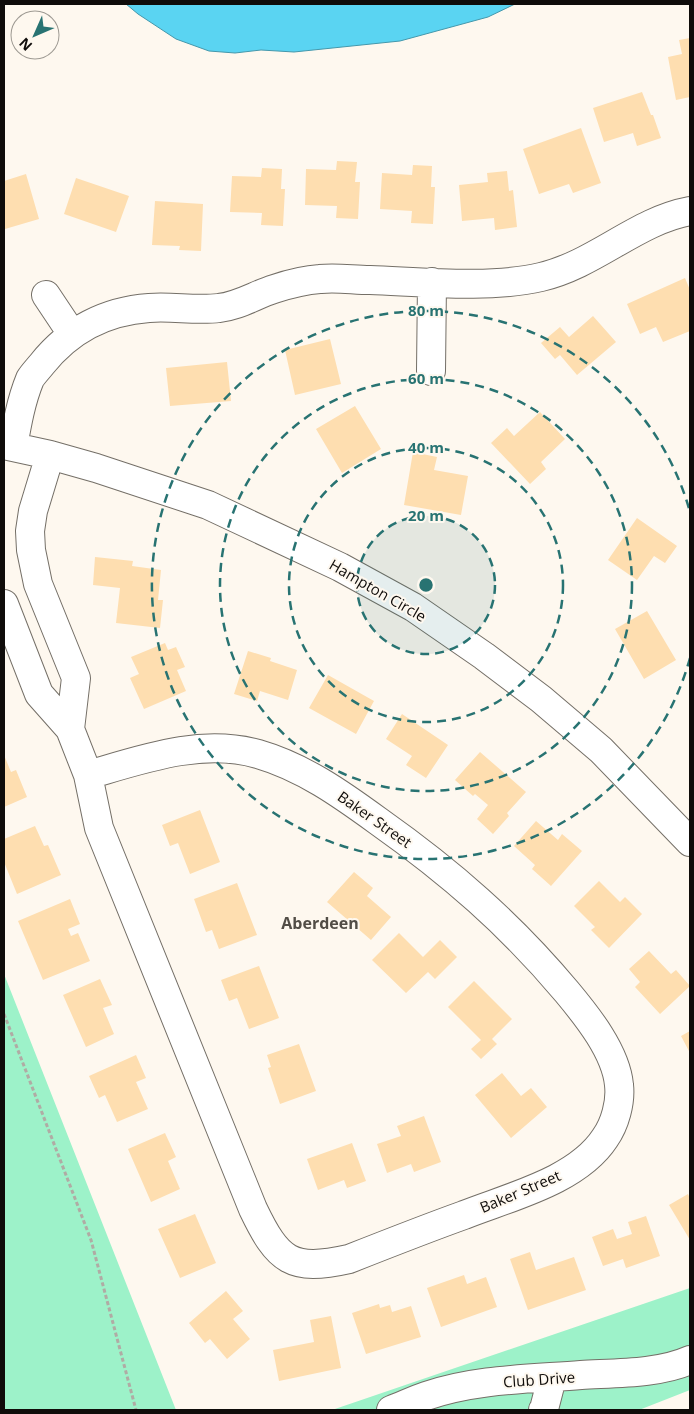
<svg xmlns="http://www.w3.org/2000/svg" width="694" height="1414" font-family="'Open Sans',sans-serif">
<rect width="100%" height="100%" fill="#fef8ef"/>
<path fill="#9df2c9" d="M4 974 176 1410H4Z
M690 1288V1390L639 1410H332Z"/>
<path fill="#5ad4f2" stroke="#4498ac" d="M126 4H515L488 17 400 41 294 52 261 50 235 53 209 51 176 39 138 14Z"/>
<path fill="#fedeb0" d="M690 38V97L676 100 668 57 682 54 679 40Z
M642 92 651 115H653L661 138 637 146 633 133 604 142 593 108Z
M581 128 601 183 573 193 569 184 539 194 523 149Z
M337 161 357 162 355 182H360L358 219 336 218 337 206 305 205 306 169 336 170Z
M413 165 432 166 431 187H435L433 224 411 223 412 211 380 209 382 173 412 175Z
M262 168 282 169 281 189H285L283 226 261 225 262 213 230 212 232 176 261 177Z
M507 171 509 191 513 190 517 227 495 230 494 218 462 221 459 185 488 182 487 173Z
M26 174 39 219 5 229 4 223V181Z
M76 178 129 196 116 232 64 214Z
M155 201 203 204 201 251 179 250 180 246 152 245Z
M685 278 690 290V331L663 342 656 327 640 334 627 304Z
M593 316 616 342 577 375 560 355 555 359 541 343 560 327 569 337Z
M330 339 341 384 295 395 285 350Z
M227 362 231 401 170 406 166 368Z
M355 406 381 449 342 473 316 429Z
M540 412 565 439 541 462 546 469 530 484 491 443 507 428 514 436Z
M413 452 437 457 434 470 468 476 461 515 404 505Z
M637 518 677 546 665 563 654 556 637 580 608 560Z
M95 557 133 561 132 566 161 570 158 600H163L160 628 116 623 120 588 93 585Z
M647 611 676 660 644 679 615 629Z
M165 643 168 650 176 647 185 667 177 670 186 691 144 709 130 678 139 674 131 657Z
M248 651 271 658 270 661 297 670 288 700 260 691 257 701 234 694Z
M328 675 374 701 356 734 309 708Z
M402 714 448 745 426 778 406 765 412 756 386 739Z
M480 752 526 792 507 813 509 816 493 834 477 819 488 805 475 794 473 796 455 780Z
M4 755 11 772 16 770 27 797 4 807Z
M200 810 220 862 190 874 178 843 170 846 162 825Z
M536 821 558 840 562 834 582 851 551 886 532 869 535 865 514 846Z
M35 826 44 846 48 845 61 875 17 894 4 862V839Z
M354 872 373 888 367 896 391 917 371 940 327 902Z
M599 881 620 902 625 897 642 914 609 948 591 930 595 927 574 906Z
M237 883 257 935 219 949 212 930 206 932 194 899Z
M70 899 80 924 68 929 71 936 78 933 90 961 43 980 18 921Z
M399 933 423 957 440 940 457 957 435 979 428 972 406 993 372 960Z
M649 951 671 974 676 970 690 986 660 1014 635 987 640 982 629 969Z
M259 966 279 1018 249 1029 237 998 229 1001 221 980Z
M100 979 112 1005 103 1008 114 1034 86 1047 63 995Z
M474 981 512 1019 492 1039 497 1044 481 1059 471 1049 481 1040 448 1007Z
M690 1031V1053L681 1036Z
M299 1044 316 1091 280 1104 268 1068 271 1067 267 1055Z
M136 1055 146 1078 136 1082 148 1109 117 1122 105 1095 99 1098 89 1076Z
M502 1073 521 1096 531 1088 547 1107 511 1138 475 1095Z
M424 1116 441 1162 414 1172 411 1164 387 1173 377 1144 401 1136 397 1126Z
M165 1133 176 1157 168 1161 180 1189 151 1202 128 1149Z
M352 1143 366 1181 347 1188 344 1180 318 1190 307 1159Z
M688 1194 690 1198V1240L669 1205Z
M195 1214 216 1263 180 1278 158 1229Z
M646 1216 660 1256 626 1268 623 1259 603 1266 592 1237 613 1229 617 1239 632 1234 628 1222Z
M530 1252 536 1270 574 1257 586 1290 528 1310 510 1259Z
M464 1275 467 1284 486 1277 497 1307 441 1327 427 1288Z
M226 1291 243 1311 233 1319 250 1339 227 1359 210 1339 205 1343 189 1323Z
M379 1304 380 1308 390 1305 392 1312 411 1306 421 1337 366 1354 352 1313Z
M331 1316 341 1368 279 1381 273 1350 314 1342 310 1320Z"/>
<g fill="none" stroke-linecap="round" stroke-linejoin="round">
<g stroke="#746f67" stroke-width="30">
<path id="minor" d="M46 295 72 334
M431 371 432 282
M4 445 50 455 96 468 208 505 340 567 413 607 484 656 541 699 601 750 690 842
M13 447C17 424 21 401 30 379 33 374 38 369 42 364 69 330 106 311 149 308 172 306 196 311 219 308 239 306 255 295 274 289 289 284 304 280 320 279 336 277 354 280 370 280 423 282 490 289 541 277 596 264 636 221 690 211
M50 455 33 511 30 531 31 550 38 584 76 678 70 729
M4 604 39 694 70 729 88 775 99 828 253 1209C278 1261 291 1272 349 1259 387 1244 425 1229 464 1215 509 1197 577 1181 605 1138 615 1124 621 1102 619 1085 616 1052 587 1016 567 992 510 924 450 872 378 821 341 794 303 767 258 754 201 738 143 759 88 775
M391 1410C402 1406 414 1400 426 1396 475 1379 530 1379 581 1375 615 1373 659 1374 690 1360
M543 1410 544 1409 552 1378"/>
</g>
<path stroke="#b0aba4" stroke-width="3" stroke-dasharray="4 2.5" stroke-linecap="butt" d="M4 1014 91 1240 136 1410"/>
<use href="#minor" stroke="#fff" stroke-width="28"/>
</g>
<circle cx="426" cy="585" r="69" fill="#287372" fill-opacity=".12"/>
<g fill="none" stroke="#287372" stroke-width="2.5" stroke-dasharray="9 6">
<circle cx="426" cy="585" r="69"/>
<circle cx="426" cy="585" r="137"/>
<circle cx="426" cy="585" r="206"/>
<path d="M690 658A274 274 0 1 1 690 512"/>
</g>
<g text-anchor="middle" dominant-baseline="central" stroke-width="4" stroke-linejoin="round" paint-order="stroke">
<g font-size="15" fill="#0f0c0a" stroke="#fef8ef">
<text transform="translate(378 590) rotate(30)">Hampton Circle</text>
<text transform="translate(375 819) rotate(35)">Baker Street</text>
<text transform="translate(520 1191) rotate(-23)">Baker Street</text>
<text transform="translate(539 1379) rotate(-4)">Club Drive</text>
</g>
<g font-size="16" font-weight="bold" fill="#524d46" stroke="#fef8ef">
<text x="320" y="923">Aberdeen</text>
</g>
</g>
<circle cx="426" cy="585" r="8" fill="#287372" stroke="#fef8ef" stroke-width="2.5"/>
<g font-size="15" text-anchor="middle" font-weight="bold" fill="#287372" stroke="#fef8ef" stroke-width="4" stroke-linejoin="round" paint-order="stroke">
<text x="426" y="316">80 m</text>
<text x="426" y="384">60 m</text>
<text x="426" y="453">40 m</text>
<text x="426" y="521">20 m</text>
</g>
<rect width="694" height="1414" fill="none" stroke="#0f0c0a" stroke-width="10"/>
<g transform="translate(35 35) rotate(225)"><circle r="24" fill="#fef8ef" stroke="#9e9a93"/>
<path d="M0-4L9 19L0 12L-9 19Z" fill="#287372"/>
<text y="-8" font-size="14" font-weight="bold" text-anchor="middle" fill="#0f0c0a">N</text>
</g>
</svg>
